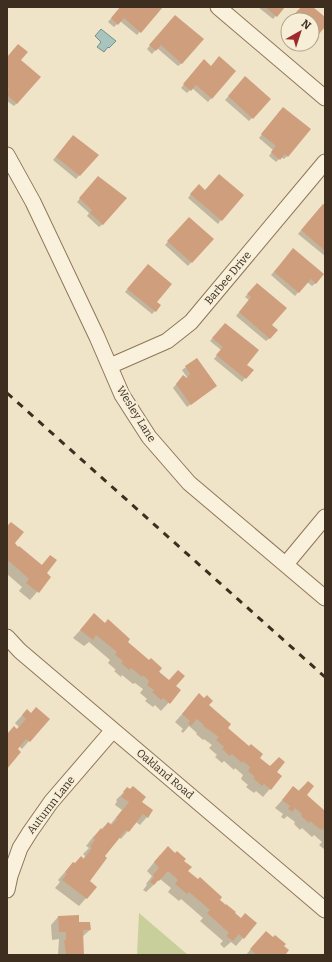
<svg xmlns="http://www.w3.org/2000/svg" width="332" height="962" font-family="Bitter,serif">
<rect width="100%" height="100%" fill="#f0e4c8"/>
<path fill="#c9cf9b" d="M139 913 188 955H137Z"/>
<path fill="#a9c4bc" stroke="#6f938a" d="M101 29 116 41 109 48 108 47 104 52 97 47 101 42 95 36Z"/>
<path fill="#0003" d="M121 7H162L137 35 120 21 114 27 108 22Z
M258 7H284L273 19Z
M172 19 182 63 178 66 157 48 152 54 147 49Z
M288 23V28L285 26Z
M7 58 19 60 17 103 14 106 7 101Z
M201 64 235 71 208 102 192 88 187 93 181 88Z
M245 78 270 99 249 121 225 100Z
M280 111 287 156 284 159 281 157 276 162 269 156 273 150 259 138Z
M69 140 97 155 76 179 53 160Z
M95 181 103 224 99 227 87 216 89 213 77 202Z
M195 189 205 191 221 220 218 224 188 198Z
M325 207V256L298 234 320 208Z
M189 218 212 239 188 266 165 245Z
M290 253 316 283 312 286 307 282 295 296 271 275Z
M148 265 156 302 155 311 152 314 125 292Z
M254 287 271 325 270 338 266 341 236 316 249 300 245 297Z
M225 324 246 365 245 378 242 382 214 359 221 350 210 341Z
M197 359 216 386 187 407 173 388 183 376 189 380 182 370Z
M7 527 13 543 41 566 50 556 45 573 50 577 30 600 19 591 22 587 7 574Z
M94 615 180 690 161 711 155 705 153 707 145 701 147 699 140 693 143 689 135 683 133 684 122 675 121 677 114 671 116 670 108 663 110 660 89 642 84 646 73 638Z
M199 695 227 728 280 777 263 797 256 791 254 793 246 787 248 785 241 779 243 775 235 768 234 770 224 761 222 763 215 757 217 755 209 748 212 745 204 739 203 740 196 734 197 733 189 726 183 733 181 731 183 729 175 722Z
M27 710 29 741 22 749 19 746 7 767V734L17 729 19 727 15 723Z
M308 782 306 795 325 812V850L319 845 322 842 314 835 312 837 302 828 300 830 294 824 295 822 287 816 284 819 281 817 283 814 275 808 294 787 298 791Z
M128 788 141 802 147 817 140 825 136 822 121 839 118 837 104 856 88 881 96 887 79 906 55 888 60 882 58 880 73 863 74 864 83 859 85 856 83 854 89 848 86 846 93 837 108 823 110 825 122 810 115 805 117 801 116 800Z
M160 855 183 861 187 871 240 919 256 923 236 946 231 942 224 948 220 944 223 941 200 921 203 918 181 899 179 901 168 892 171 888 160 879 146 892 143 890 147 885 146 884 152 876 147 871Z
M58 917 78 923 90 930 82 937 83 955H58L59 939 52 940 51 925Z
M258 940 283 946 286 955H246Z"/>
<path fill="#cf9f7d" d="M120 7H163L141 33 124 18 118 25 111 18Z
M265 7H285L277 17Z
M301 7H313L325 17V27L312 42V20H289Z
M175 15 204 39 182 64 161 45 156 51 149 45Z
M18 44 28 52 21 60 41 77 17 104 7 95V92L9 89 7 87V57Z
M219 56 236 71 212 99 196 85 191 91 183 84 204 59 211 66Z
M245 76 271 99 253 119 228 96Z
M283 107 311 129 288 157 285 154 280 160 271 152 276 146 261 134Z
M73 135 99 155 80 176 56 157Z
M219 174 244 195 222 221 190 194 199 184 205 190Z
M98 176 127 198 103 225 90 213 92 210 79 198Z
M323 204 325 205V251L301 230Z
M189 217 214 239 192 263 167 241Z
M293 248 324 274 316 284 311 279 299 293 274 272Z
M148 264 172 284 157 302 161 305 156 312 127 289Z
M257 283 287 308 272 325 278 330 270 339 239 312 251 297 247 294Z
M225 323 259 350 247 365 254 370 246 379 216 355 223 347 212 338Z
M197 358 217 386 191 405 176 384 183 375 187 378 190 374 185 366Z
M11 522 24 532 15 543 18 547 19 546 42 565 50 555 57 560 47 573 51 577 39 593 26 583 29 579 9 561 7 564V526Z
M94 613 105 623 108 619 130 639 128 642 149 660 151 658 162 668 159 672 169 680 178 670 185 676 176 686 181 690 170 704 163 698 161 700 152 692 154 690 147 685 149 681 143 675 142 677 131 668 129 670 121 663 123 661 115 655 117 652 96 635 93 640 80 630Z
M199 693 204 698 207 695 213 701 209 705 231 724 228 728 249 746 251 744 263 754 260 758 270 766 279 757 285 762 277 772 282 776 271 790 264 784 262 786 253 778 255 777 248 771 250 767 243 761 242 763 232 754 230 756 222 749 224 747 216 740 219 737 203 726 204 725 197 719 191 726 188 723 190 721 182 714Z
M36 707 50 719 30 742 26 739 18 749 21 752 7 769V734L14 726 17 729 26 719 22 715 27 709 31 713Z
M308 781 314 786 307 795 325 811V831L322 828 321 830 310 821 309 823 301 816 302 814 295 808 292 812 288 809 290 806 282 800 293 786 299 791Z
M133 786 146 797 142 802 153 810 148 818 143 814 129 832 126 830 105 856 107 858 90 881 97 887 87 899 62 880 67 874 65 872 73 862 75 863 81 856 84 859 92 848 90 846 95 840 93 838 101 828 102 830 108 822 112 825 117 819 116 818 129 802 121 797 124 793 123 792 127 787 130 789Z
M168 846 175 853 177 851 186 859 184 861 192 867 188 871 198 879 200 877 222 897 220 900 226 905V904L236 912 235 913 241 918 245 913 257 923 244 939 239 934 233 941 226 936 229 933 207 913 210 910 189 892 187 894 175 884 178 880 168 871 159 881 158 880 154 885 150 882 154 877 153 875 159 868 154 862Z
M79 915V922H90L91 930H83L84 955H66L64 940H66V932H59L58 916Z
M266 931 273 937 275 935 286 944 284 946 289 950 286 954 288 955H257L250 949Z"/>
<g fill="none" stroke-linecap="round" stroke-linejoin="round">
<g stroke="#8d765c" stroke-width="17">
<path id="street" d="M218 7 325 98
M7 155 33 202 97 337 122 395 149 437 189 483 325 598
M110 366 167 341 191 322 325 162
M286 564 325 517
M7 637 20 651 325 910
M7 890 10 876 20 848 30 832 51 802 113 730"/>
</g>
<use href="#street" stroke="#faf1dc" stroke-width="15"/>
<path stroke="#3d2e20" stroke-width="3" stroke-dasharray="7 7" stroke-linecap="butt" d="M7 393 325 677"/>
</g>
<g text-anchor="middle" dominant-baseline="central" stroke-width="4" stroke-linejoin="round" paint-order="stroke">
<g font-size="11" fill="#3d2e20" stroke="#f7eed8">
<text transform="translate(228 278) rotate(-50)">Barbee Drive</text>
<text transform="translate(136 414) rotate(58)">Wesley Lane</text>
<text transform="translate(165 774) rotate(40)">Oakland Road</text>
<text transform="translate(51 805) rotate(-52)">Autumn Lane</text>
</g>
</g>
<rect width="332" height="962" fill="none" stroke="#3d2e20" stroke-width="16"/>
<g transform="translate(300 32) rotate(39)"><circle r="19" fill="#f7eed8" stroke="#ada18e"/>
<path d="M0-3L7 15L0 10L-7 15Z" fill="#9e2a2b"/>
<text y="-6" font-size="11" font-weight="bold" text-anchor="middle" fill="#3d2e20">N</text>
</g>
</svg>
